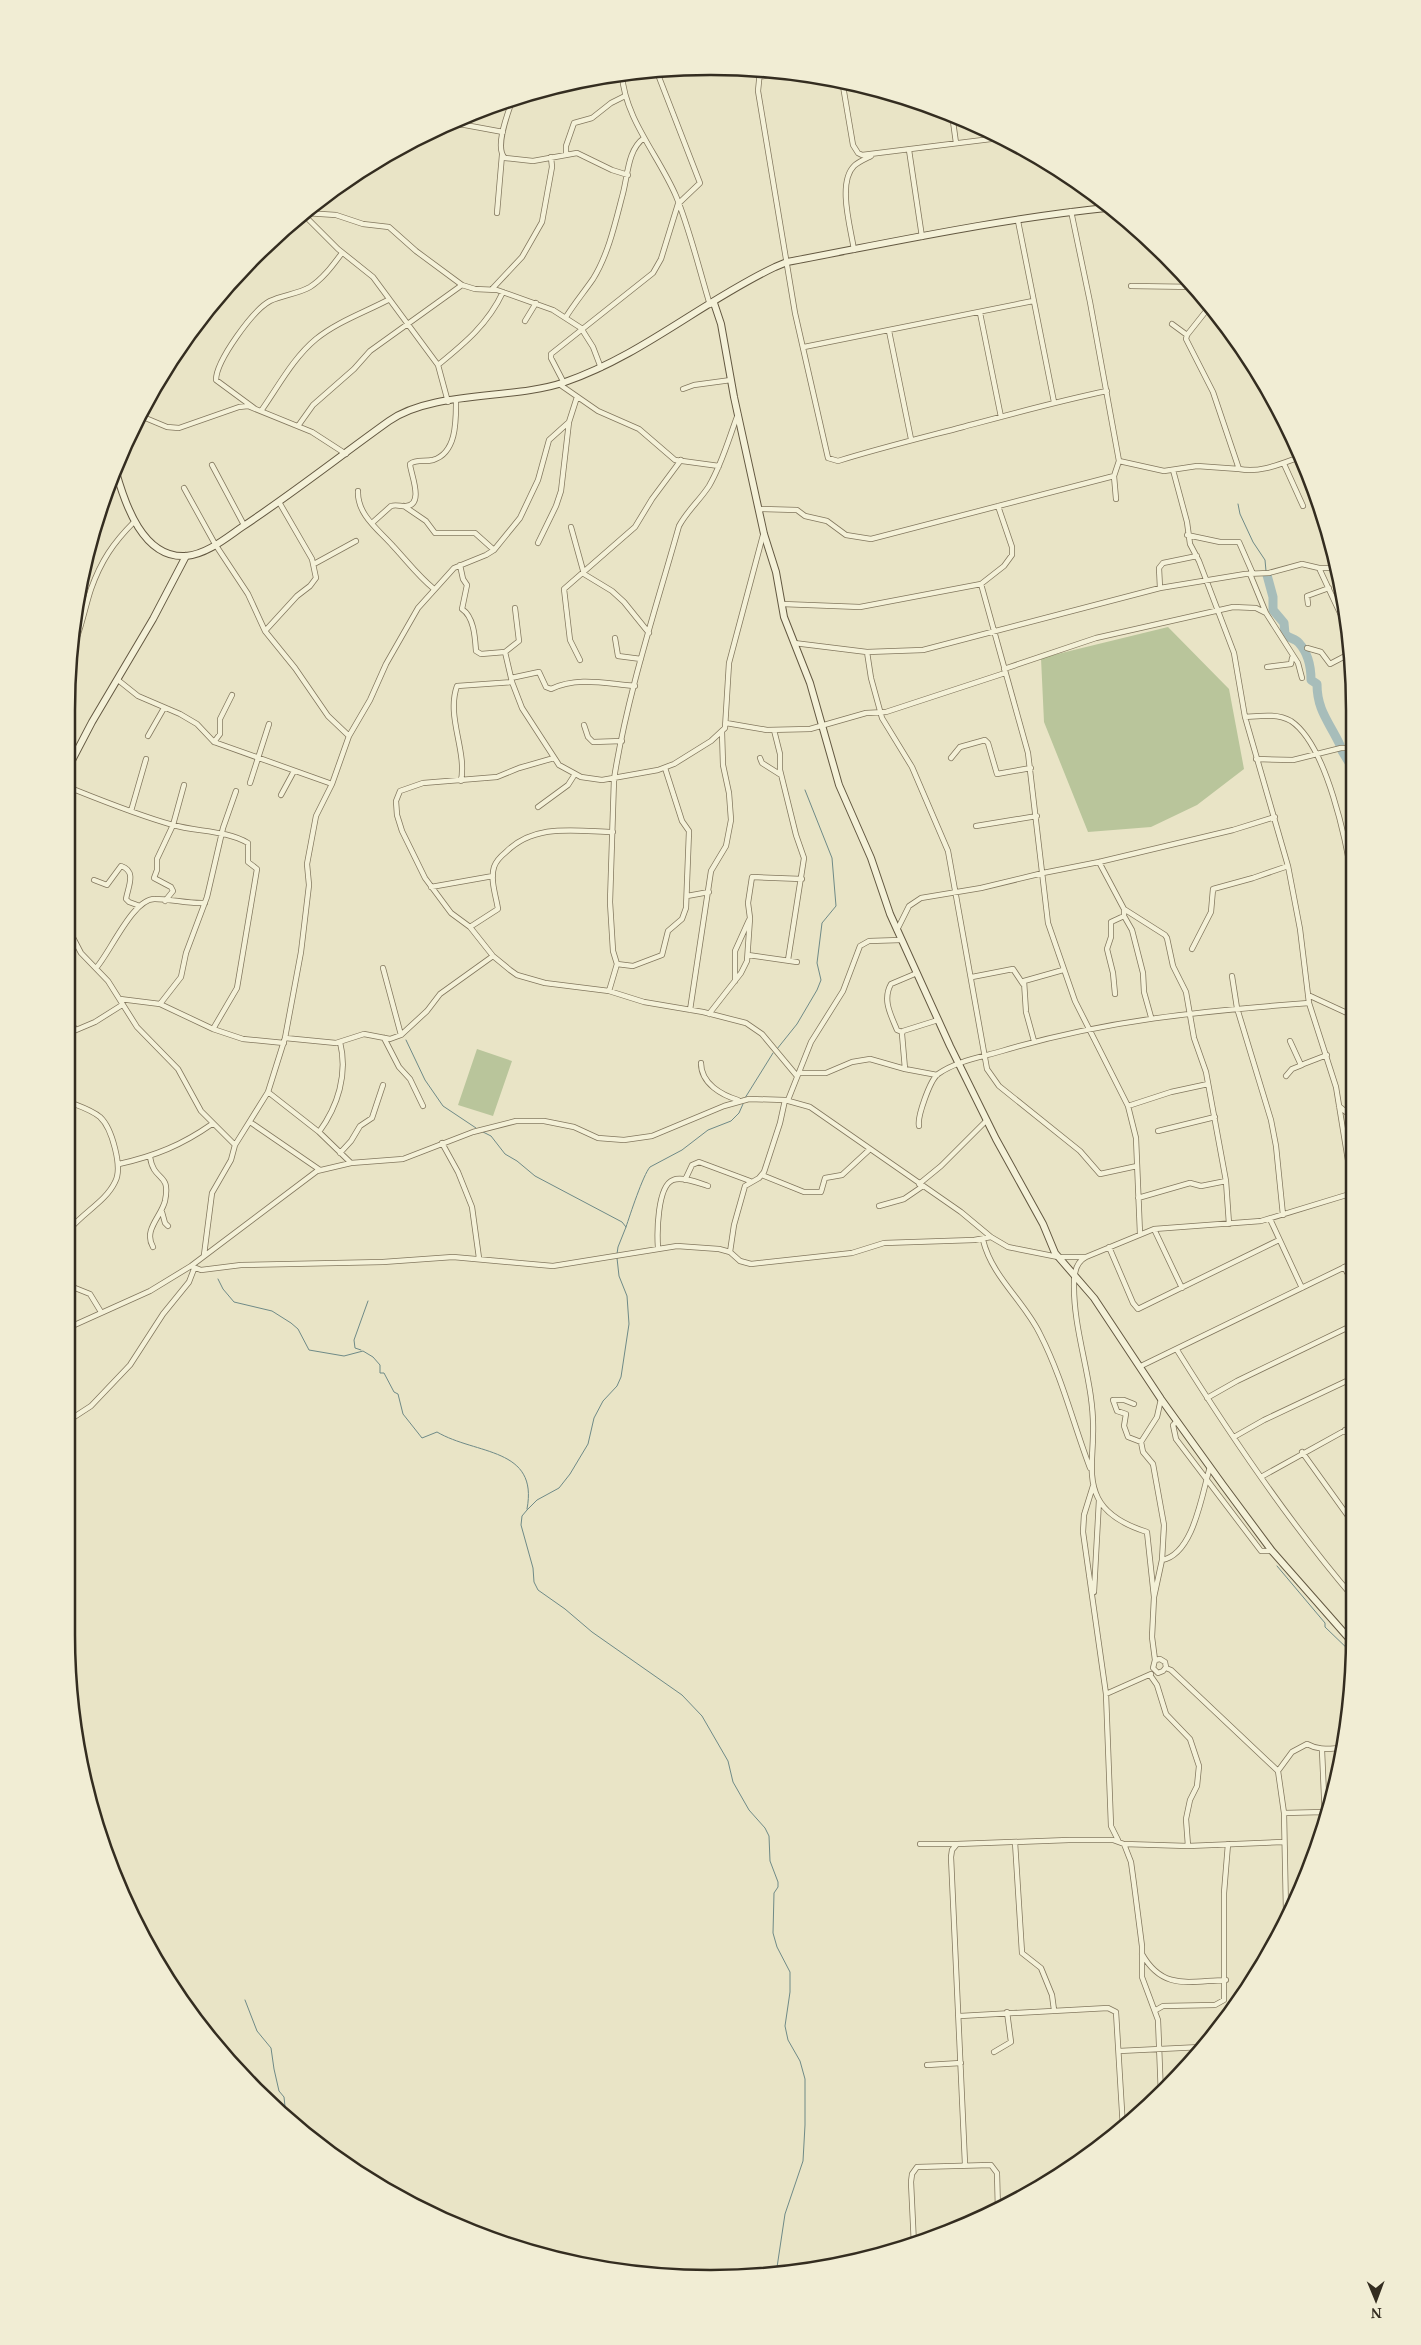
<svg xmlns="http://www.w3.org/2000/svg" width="1421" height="2345" font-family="'Noto Serif',serif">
<rect width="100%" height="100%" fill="#e9e4c6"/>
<path fill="#b9c59b" d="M1168 627 1229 689 1244 769 1197 805 1151 827 1088 832 1044 722 1041 658Z
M477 1049 512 1061 493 1116 458 1105Z"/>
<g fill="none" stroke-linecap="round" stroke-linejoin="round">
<path stroke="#6f8a87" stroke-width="1" d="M1238 504 1240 514 1253 542 1265 560 1266 571
M406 1040 425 1080 443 1106 476 1128
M777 1049 797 1024 817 990 821 980 817 963 822 923 836 906 832 858 805 790
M745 1098 773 1053
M483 1132 491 1136 505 1154 517 1161 535 1176 622 1222 626 1227 618 1247 617 1254
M626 1227C630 1215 643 1175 650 1167L682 1150 708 1130 731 1121 739 1113 743 1104
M617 1258 619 1276 627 1296 629 1324 621 1377 617 1386 603 1401 594 1418 588 1444 570 1474 559 1488 537 1500 527 1510 522 1516 521 1525 533 1568 534 1582 538 1590 565 1609 592 1632 682 1695 702 1716 728 1761 733 1782 749 1810 765 1828 769 1836 770 1861 778 1882V1887L774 1893 773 1933 777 1947 790 1972V1992L785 2026 788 2040 800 2061 805 2079V2125L803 2161 785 2214 776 2274
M218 1279 223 1289 234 1302 272 1311 291 1323 298 1329 309 1350 344 1356 363 1351 373 1357 380 1365V1373H384L394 1392 398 1394 403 1414 422 1438 437 1432C476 1455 539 1447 527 1509
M361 1350 355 1348 354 1340 368 1301
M1277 1566 1325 1623V1627L1353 1654
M245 2000 257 2031 271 2048 274 2069 279 2091 284 2097 286 2116"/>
<path stroke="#a7bdba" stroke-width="9" d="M1267 575 1273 597V610L1284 623 1285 634C1289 639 1295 638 1299 643 1308 653 1311 667 1311 680L1317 684C1317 711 1330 723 1340 745
M1342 751 1353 769"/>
<g stroke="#82775e" stroke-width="6">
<path id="street" d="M760 71 758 91 795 313 828 458 838 461C880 448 921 438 963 427 1011 414 1058 401 1107 391
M622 75C625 119 659 156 676 196 690 230 699 269 710 305
M759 77 780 73
M842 80 853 145 858 153 862 155 999 138
M512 101C508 113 494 148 505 158L533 161 577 153 612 170 628 175
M952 114 956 143
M446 125H465L503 132
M909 150 922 237
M566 154V146L574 123 592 118 611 103 625 96
M306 213 336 215 363 224 389 227 416 251 462 285 475 289 497 290 553 310 581 328 593 347 601 368
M497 213 502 155
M304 215 338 249 373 277 438 365 448 402
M1018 221 1054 402
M854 250C851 229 837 183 854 166 858 162 865 159 871 156
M1131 286 1196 287
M492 289 522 257 542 222 552 167 551 157
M1210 306 1187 335 1186 339 1213 392 1239 469C1259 473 1278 465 1297 458
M980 313 1001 417
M566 317C574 304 584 292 593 279 608 255 615 224 622 197 628 177 627 150 644 138
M525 321 536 303
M1172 324 1187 335
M889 331 911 439
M804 347 1033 301
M438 365C465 343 488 324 503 292
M564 383 551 358V354L653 273 661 259 678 204 700 183 657 72
M559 384 598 411 639 429 675 460 719 466
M683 389 694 385 731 380
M254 408 216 380C216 361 253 310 270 301 282 295 298 294 310 287 323 279 333 265 342 253
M261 411C278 387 293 358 316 339 337 322 363 313 388 300
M143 417 167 427 179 428 239 407 248 406 312 432 346 454
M298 426 313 405 354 369 370 351 462 285
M1119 461 1164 471 1197 466 1239 469
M1284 464 1303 506
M212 465 244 525
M1173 470 1187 522 1190 544 1199 561 1234 653 1245 717 1288 866 1300 929 1309 1003 1336 1087 1353 1191
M1114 476 1116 499
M184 488 215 544 248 594 265 631 295 668 328 716 349 736
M358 491C357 515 379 530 393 546 407 561 418 576 434 589
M404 506 426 521 435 533H475L494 550
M759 509 797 510 805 516 827 521 846 535 871 539 1114 476 1119 461 1090 302 1071 211
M372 523 391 506C397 504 401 507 406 506 425 505 410 472 410 464 416 459 425 462 433 460 457 453 456 420 456 401
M571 527 584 574 612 591 624 602 649 633
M1187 535 1220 542H1239L1253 574
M538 543 556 506 561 491 569 422
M314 564 356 541
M460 565 463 579 467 585 462 609C474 617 475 637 476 651L481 654 505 652
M1319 568 1347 628
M1250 574 1266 613 1298 663 1302 678
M981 584 1028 753 1048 923 1075 1001 1128 1106 1136 1138 1140 1234
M1160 588 1159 568 1163 563 1197 556
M782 604 860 607 981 584 1004 566 1012 555V547L998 506
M1308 604 1307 596 1329 588
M515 608 519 641 505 652 512 682 522 708 559 765 581 777 602 780 658 770 674 764 711 741 725 728 729 663 763 535
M265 631 297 596 310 586 316 578 312 559 279 502
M615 638 618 656 641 659
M794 643 867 652 923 650 1160 588 1245 574 1269 573 1302 564 1319 568H1337
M1307 648 1321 652 1330 664 1351 653
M71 652C81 632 84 610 91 589 101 561 113 543 134 522
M867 652 871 678 882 718 912 767 948 851 987 1069 999 1086 1080 1151 1100 1174 1137 1166
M580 660 570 640 564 589 635 527 652 499 681 460
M1267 667 1291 664 1292 658
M1004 669 1096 638 1233 607 1256 608 1266 613
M511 678 539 672 546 687 551 689C578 676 607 684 635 686
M118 680 138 696 180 714 197 724 214 742 332 784
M1245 717C1260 716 1277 713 1291 721 1327 745 1347 844 1353 885
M726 723 767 730 810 729 866 713 886 712 1005 673
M584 725 588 737 593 742 622 741
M774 730 780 754V770L796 835 804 858 788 960
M148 736 164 708
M214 742 220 734V719L232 695
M554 758 519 768 497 777 423 783 400 791 396 801 397 815 402 831 425 878 451 913 470 927 493 956 510 970 517 975 545 983 609 991 644 1002 703 1012 746 1023 762 1034 797 1076
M760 758 762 763 781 775
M951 758 960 747 985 740 988 743 997 774 1031 768
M1256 759 1293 760 1341 748H1353
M461 781C467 750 446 717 457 686L512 682
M250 783 269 724
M68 787C103 801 137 815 173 825 197 832 226 830 248 843V862L257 869 237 988 213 1029
M281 795 294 771
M538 807 568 785 575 774
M131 811 146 759
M976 826 1037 816
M1099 862 1124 909 1165 935 1167 938 1173 966 1186 992 1194 1038 1206 1072 1226 1181 1229 1224
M94 880 107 885 121 866C137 871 128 887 126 899L129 902 140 906
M431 887 493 876
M687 896 709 892
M165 901 173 891 171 887 154 878 157 870V859L173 825 184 785
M1124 909V916L1132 930 1143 973 1144 992 1151 1017
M470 927 498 909C496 896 490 880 494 867 496 861 501 856 506 852 535 823 575 831 613 832
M69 930 81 953 108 981 137 1027 178 1069 201 1111 235 1145
M897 930 909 906 921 898 981 888 1043 873 1099 862 1233 830 1275 817
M1192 949 1211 912 1213 889 1253 878 1288 866
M748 955 797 962
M617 964 633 966 662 955 668 931 682 919 686 908 689 831 682 821 665 768
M96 968C110 953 133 898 155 899 172 899 188 904 205 903
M383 968 401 1035
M1232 976 1237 1008 1271 1120 1276 1146 1283 1215
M972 977 1013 969 1023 984
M735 981V951L749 920
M609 991 617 964 613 951 610 902 614 779C627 695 656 608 679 526 687 511 700 500 709 486 722 464 729 438 738 414
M1115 994 1113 973 1107 949 1111 937V922L1124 916
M1308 995 1347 1013 1353 1012
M69 999V1016L75 1030
M120 999 160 1004 213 1029 243 1039 284 1043
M160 1004 181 977 186 953 207 897 223 828 236 791
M690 1010 711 871 726 846 731 820 729 793 723 765 722 732
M709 1014 741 973 747 961 750 918 748 903 752 877 802 879
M902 1032 897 1030C891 1015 882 1000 891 984L917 973
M69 1033 95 1022 122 1005
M285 1038 336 1043 364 1034 390 1039 401 1035 427 1011 440 994 493 956
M384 1038 399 1067 410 1079 423 1106
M1034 1041 1026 1012 1024 981 1063 970
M1290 1041 1301 1065 1327 1055
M701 1063C701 1084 722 1095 738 1100
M799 1073H826L852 1062 870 1059 905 1069
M937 1075 905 1069 902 1034 903 1031 938 1020
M1286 1076 1292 1069 1302 1065
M268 1092 319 1132 351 1163
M788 1100 811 1042 843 991 860 946 869 941 901 940
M69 1102C79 1106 92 1110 100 1117 112 1128 123 1168 115 1182 106 1201 84 1212 70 1229
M1128 1106 1171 1092 1208 1084
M1339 1106 1353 1118
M250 1122 320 1170
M919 1126C917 1117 930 1080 938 1074 956 1061 982 1057 1002 1051 1106 1020 1202 1011 1309 1003
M1158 1131 1215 1117
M319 1132C338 1106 348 1074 340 1042
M442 1143 458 1172 472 1207 479 1258
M340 1153 351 1141 360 1126 372 1118 383 1085
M150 1157C154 1183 171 1171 165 1201 161 1217 143 1230 153 1247
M119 1164C155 1156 182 1145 212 1124
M762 1175 804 1192H821L825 1178 842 1175 869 1150
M685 1180 692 1165 699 1162 750 1181
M919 1184 941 1166 987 1120
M1138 1198 1190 1183 1201 1186 1226 1181
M879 1206 904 1199 923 1186
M162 1212 165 1223 168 1226
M1270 1219 1302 1288
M1154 1229 1182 1288
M983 1240C992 1277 1024 1301 1040 1334 1062 1377 1073 1423 1090 1468
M1109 1247 1133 1303 1138 1309 1279 1240
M658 1248C657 1234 657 1186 673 1180 682 1176 699 1183 708 1186
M730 1252 734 1225 745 1186 759 1178 764 1172 780 1123 785 1100
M204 1255 212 1193 231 1160 235 1145 268 1092 285 1038 301 952 309 885 307 864 316 816 332 784 349 736 370 700 386 664 418 608 454 568 486 555 494 550 520 518 538 480 549 440 569 422 577 397
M191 1266 201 1270 241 1265 383 1262 453 1257 553 1266 677 1246 719 1249 730 1252 740 1261 751 1264 852 1253 884 1243 974 1240 991 1237
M1344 1267 1353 1283
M70 1286 90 1294 101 1312
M70 1327 150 1291 191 1266 317 1171 351 1163 403 1159 473 1132 516 1121H544L574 1127 598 1138 624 1140 652 1136 724 1106 749 1099 785 1100 810 1107 961 1212 991 1237 1008 1247 1058 1257H1086
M1177 1350C1230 1435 1288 1521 1353 1597
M1141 1366 1353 1263
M1207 1398 1237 1381 1353 1325
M1134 1404 1124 1400H1113L1117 1411 1126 1414 1124 1426 1128 1437 1141 1442
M71 1419 91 1406 130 1365 163 1314 189 1282 194 1269
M1177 1421 1173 1425 1176 1439 1261 1551H1272
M1345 1430 1353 1441
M1234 1437 1264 1420 1353 1378
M1302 1452 1353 1523
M1261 1477 1353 1426
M1093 1486 1084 1515 1083 1532 1106 1694 1111 1826 1118 1840
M1162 1560C1194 1554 1202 1493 1210 1467
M1094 1592 1099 1500
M1154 1597 1147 1532C1128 1526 1107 1516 1098 1498 1088 1478 1093 1456 1093 1434 1095 1383 1073 1334 1074 1283 1074 1273 1076 1262 1086 1257L1154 1229 1261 1221 1353 1193
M1155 1660 1160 1659 1165 1662 1166 1667 1163 1671 1158 1673 1153 1668 1155 1660 1152 1637 1154 1597 1162 1560 1164 1525 1153 1464 1143 1452 1141 1442 1157 1417 1161 1399
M1166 1668 1171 1670 1278 1771 1284 1813 1286 1912
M1150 1675 1157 1685 1166 1714 1190 1739 1199 1766 1197 1786 1190 1800 1186 1819 1188 1846
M1106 1694 1151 1674
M1322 1750 1325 1819
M1278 1771 1292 1752 1307 1744C1318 1750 1326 1749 1339 1748
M1284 1813 1324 1812
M1015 1842 1022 1953 1041 1968 1052 1995 1054 2010
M920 1844H956
M1124 1844 1188 1846 1283 1842
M1142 1954C1163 1991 1189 1981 1226 1980
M1156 2010 1163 2006 1215 2005 1224 2000V1893L1228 1844
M960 2016 1108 2008 1116 2012 1123 2128
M1119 2051 1201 2047
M994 2052 1011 2042 1007 2012
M927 2065 961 2063
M965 2164 951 1857 952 1850 957 1844 1069 1840H1113L1124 1844 1131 1862 1134 1884 1142 1946V1977L1158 2020 1161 2095
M914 2245 911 2182 912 2174 917 2167 991 2165 997 2173 998 2211"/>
</g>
<g stroke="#635841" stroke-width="8">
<path id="secondary" d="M714 303 721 324 734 397 764 534 776 572 784 617 810 683 839 785 871 858 890 914 950 1046 996 1139 1043 1224 1055 1253 1094 1298 1161 1399 1223 1485 1272 1551 1353 1643
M116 472C125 504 143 559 186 556 207 554 226 538 242 527 292 494 340 456 389 421 433 390 514 400 565 382 641 356 703 301 775 267L787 262C893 242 999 219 1106 208
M68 768 92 722 153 619 186 556"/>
</g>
<use href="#street" stroke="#f4f1d8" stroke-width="4.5"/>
<use href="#secondary" stroke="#f4f1d8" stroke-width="6"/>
</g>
<path d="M0 0H1421V2345H0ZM710 75H711A635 635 0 0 1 1346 710V1635A635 635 0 0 1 711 2270H710A635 635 0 0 1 75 1635V710A635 635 0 0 1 710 75Z" fill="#f1edd4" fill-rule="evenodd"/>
<path fill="none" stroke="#342d20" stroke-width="2.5" d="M710 75H711A635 635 0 0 1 1346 710V1635A635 635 0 0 1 711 2270H710A635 635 0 0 1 75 1635V710A635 635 0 0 1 710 75Z"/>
<g transform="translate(1376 2300) rotate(179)" stroke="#f1edd4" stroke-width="4" paint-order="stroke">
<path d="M0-4L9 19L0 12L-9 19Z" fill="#342d20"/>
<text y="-8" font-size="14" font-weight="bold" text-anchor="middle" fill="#342d20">N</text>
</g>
</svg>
